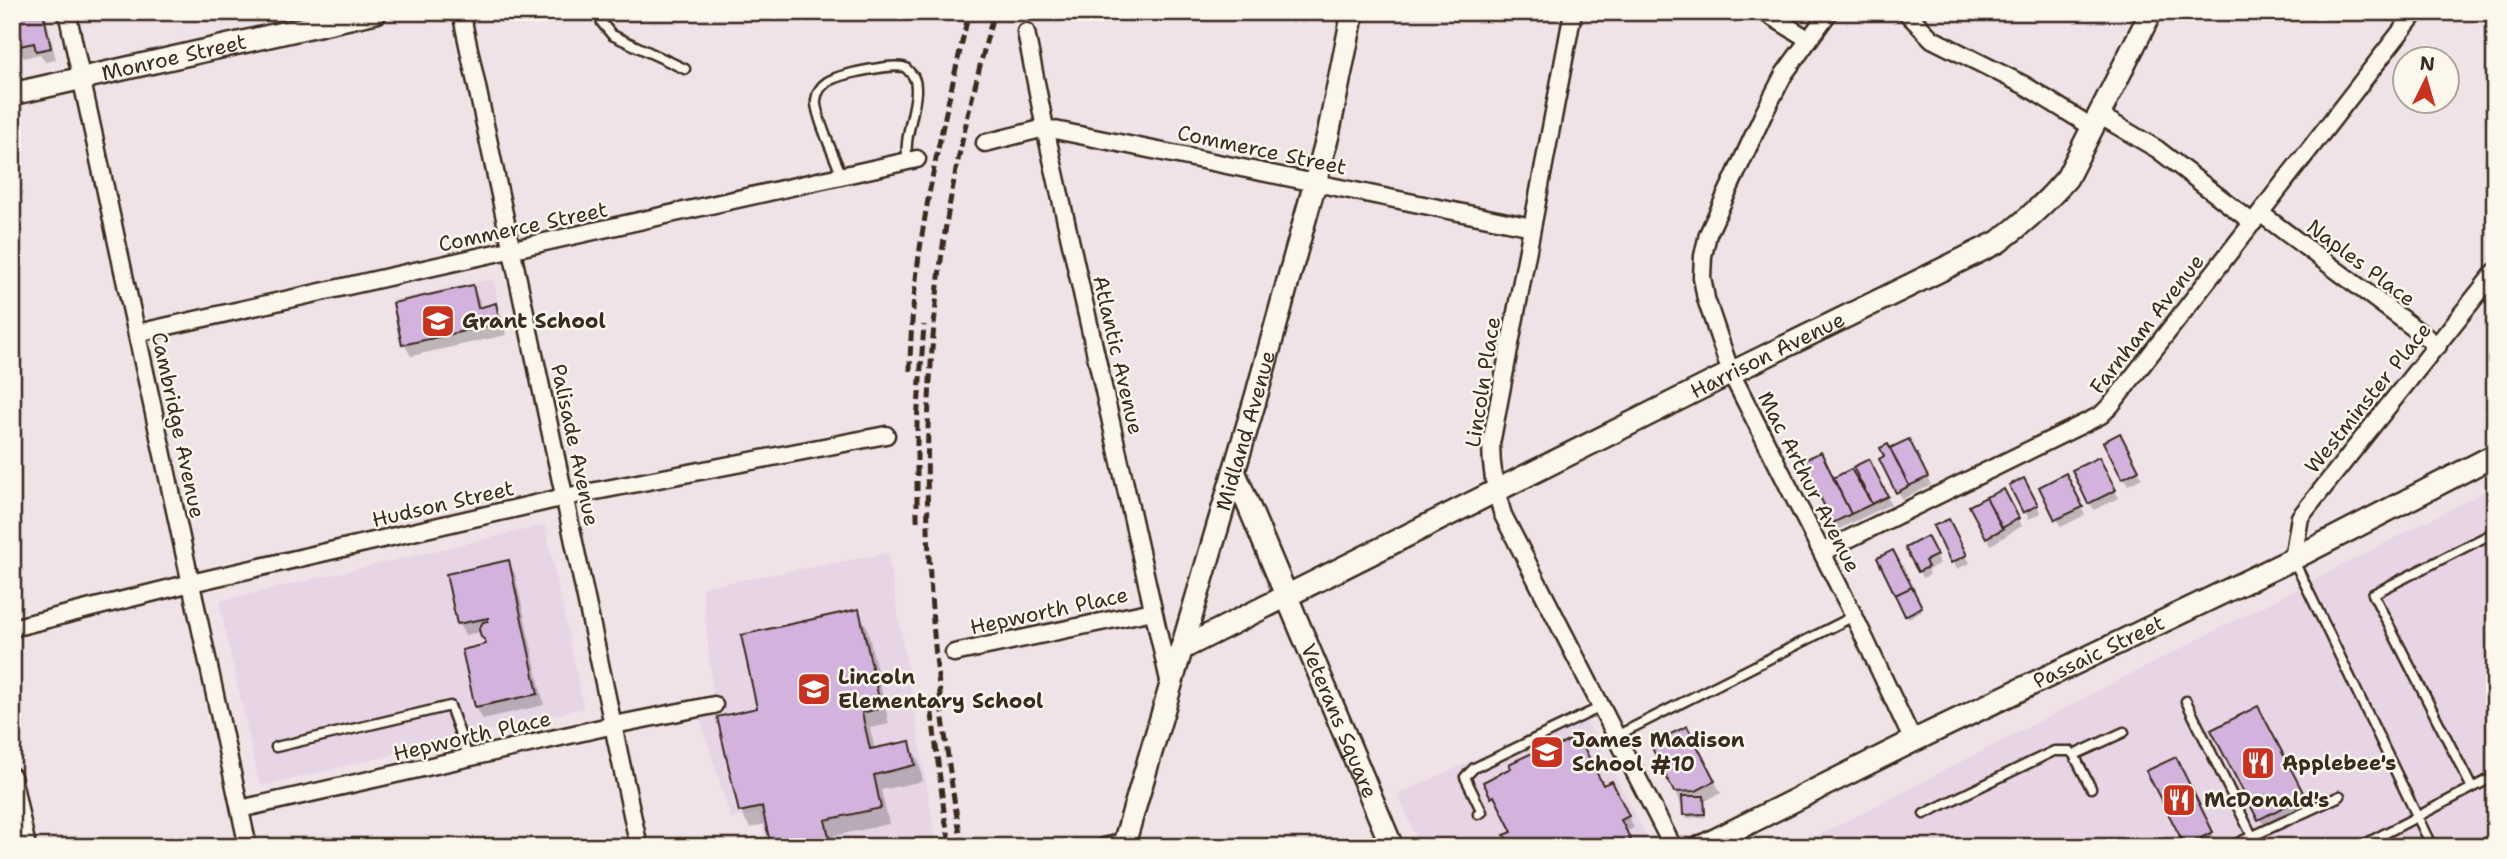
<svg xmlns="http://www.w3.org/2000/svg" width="2507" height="859" font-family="'Shantell Sans',sans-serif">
<rect width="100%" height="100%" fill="#efe3e8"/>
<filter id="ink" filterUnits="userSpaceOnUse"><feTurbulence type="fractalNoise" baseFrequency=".0143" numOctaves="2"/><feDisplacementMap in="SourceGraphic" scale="14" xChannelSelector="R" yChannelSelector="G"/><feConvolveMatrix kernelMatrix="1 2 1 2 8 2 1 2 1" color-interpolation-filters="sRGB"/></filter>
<g filter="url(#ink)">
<path fill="#e7d5e5" d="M493 279 504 324 400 348 391 300Z
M2495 486V847H1796Z
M545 525 584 708 268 785 261 784 258 779 221 611 220 603 223 600Z
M888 553 937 847H767L759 813 731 819 697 709 714 705 702 587Z
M1582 711 1649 842 1639 847H1420L1398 794Z"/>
<path fill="#0003" d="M12 12H45L56 60 45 62 40 54 24 58 17 46Z
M472 287 479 299 481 309 495 305 502 317 506 335 411 356 404 344Z
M2120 436 2142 478 2128 485 2106 443Z
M1908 441 1931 485 1902 499 1881 459 1889 451Z
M2103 466 2119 498 2094 510 2090 503Z
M1873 469 1891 504 1839 529 1834 522 1833 480 1869 495Z
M2023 480 2041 513 2029 519 2011 486Z
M2069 483 2085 515 2061 527 2041 487Z
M2007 498 2022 526 1991 545 1971 506Z
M1953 528 1970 563 1957 569 1953 562Z
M1926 539 1940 563 1928 570 1930 575 1923 578 1907 548Z
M1880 558 1897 560 1922 611 1909 618Z
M508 562 515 574 544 705 483 719 476 707 464 651 488 646 481 632 465 635 459 624Z
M858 611 867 627 889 724 870 728 875 750 909 743 918 759 923 781 881 790 889 824 833 836 835 847H773L768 823 750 828 741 812 719 718 759 709Z
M2267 724 2313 812 2269 835 2214 731Z
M1693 740 1721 793 1705 801 1706 817 1687 818 1675 791Z
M1534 760 1618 795 1634 828 1626 832 1633 847H1512L1515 832 1502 807 1499 808 1493 797Z
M2182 771 2218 845 2214 847H2187L2148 772Z
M1247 843 1249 847H1234Z"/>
<path fill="#d3b3de" stroke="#3b2a1e" stroke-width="2" d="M12 12H43L51 48 36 51 34 43 15 47 12 34Z
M473 285 478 308 496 303 500 323 402 345 393 303Z
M2120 433 2139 470 2122 479 2103 442Z
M1909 439 1928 477 1909 486 1890 448Z
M1888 444 1909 486 1896 493 1879 459 1884 456 1880 448Z
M1821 452 1851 514 1833 523 1802 461Z
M2099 457 2116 490 2088 504 2072 470Z
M1869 459 1888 496 1872 504 1853 467Z
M1851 469 1872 504 1851 514 1833 478Z
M2066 473 2083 507 2055 520 2039 487Z
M2024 478 2038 505 2023 513 2009 485Z
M2004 489 2019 518 2002 528 1986 497Z
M1986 497 2003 529 1986 538 1969 506Z
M1949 519 1967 555 1951 563 1933 526Z
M1927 536 1937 555 1925 561 1928 567 1918 572 1905 548Z
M1893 550 1912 587 1895 595 1877 558Z
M509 560 538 694 475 707 462 650 486 644 485 640 481 637 479 629 483 622 488 621V618L457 624 446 574Z
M1912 587 1922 607 1905 616 1895 595Z
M859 609 881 708 862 713 870 749 910 741 915 765 874 775 881 808 825 820 830 841 811 844 812 847H771L762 807 739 812 717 717 757 708 741 635Z
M2258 706 2305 796 2258 820 2211 730Z
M1687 726 1715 781 1696 791 1674 792 1650 744Z
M1578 736 1603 785 1612 781 1629 816 1621 820 1631 840 1617 847H1510L1504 835 1512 832 1494 796 1491 798 1483 782 1511 768 1509 764 1532 753 1534 758Z
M2176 757 2213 832 2185 846 2146 771Z
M1682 796H1704L1705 814 1683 815Z"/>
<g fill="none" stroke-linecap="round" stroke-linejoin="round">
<g stroke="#3b2a1e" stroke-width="13">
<path id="lane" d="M599 12 602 23 612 35 685 69
M842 176C836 161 814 112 816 100 817 92 821 86 827 82 837 75 895 62 906 68 907 69 913 76 913 76 924 94 901 136 908 161
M2293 559 2432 847
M2186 701 2252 836
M1618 735 1854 616
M276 747 450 706 469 759
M2091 788 2074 755 2124 732
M2472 788 2373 594 2495 532
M1478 814 1482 812 1465 777 1474 768 1603 706
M1924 814 2054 751H2070L2074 755
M2229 847 2340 796
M2359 847 2495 776"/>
</g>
<g stroke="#3b2a1e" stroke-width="21">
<path id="street" d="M67 12 248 847
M461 12 639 847
M1573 12 1491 444C1491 469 1495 491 1503 515L1673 847
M1764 12 1808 39
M1829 12 1784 74 1764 113 1708 234 1703 256 1702 277 1706 299 1731 373 1854 616 1913 741
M1906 12 1932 39 2024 85 2092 127
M1026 32 1045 128 1170 685
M2099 115 2157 149 2253 223
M985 143 1045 128 1532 227
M2260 213 2438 346
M137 333 917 159
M1822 552 2101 415 2111 405 2416 12
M2293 559 2300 517 2495 272
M12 628 191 583 565 497 886 435
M954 653 1153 611
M12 776 27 847
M240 809 614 725 714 705
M1104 847 1125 842"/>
</g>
<g stroke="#3b2a1e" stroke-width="26">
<g id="secondary">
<path id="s1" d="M12 94 376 12"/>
<path id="s2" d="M1234 471 1392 847"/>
<path id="s3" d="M1181 649 1731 373 1998 242C2024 223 2046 203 2067 178L2151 12"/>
<path id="s4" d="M1123 847 1256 397 1315 183 1328 135 1353 12"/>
<path id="s5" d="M1701 847 1913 741 2293 559 2495 455"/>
</g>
</g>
<use href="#lane" stroke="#fbf7ec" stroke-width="8"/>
<use href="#street" stroke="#fbf7ec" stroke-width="16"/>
<use href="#secondary" stroke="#fbf7ec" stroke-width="21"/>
<path stroke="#3b2a1e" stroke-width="5" stroke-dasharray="10 5" stroke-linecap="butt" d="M910 371C911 250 942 130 969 12
M917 521V422L924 325
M930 698 945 819 951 847
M963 847C953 802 948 756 942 711 924 566 922 421 939 277 949 187 971 99 994 12"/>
</g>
</g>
<defs>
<g id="school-square" transform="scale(1.75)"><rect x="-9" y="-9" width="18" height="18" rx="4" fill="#c8321e" stroke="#fbf7ec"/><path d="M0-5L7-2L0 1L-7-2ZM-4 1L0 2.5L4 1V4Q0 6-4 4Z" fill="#fff"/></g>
<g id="restaurant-square" transform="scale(1.75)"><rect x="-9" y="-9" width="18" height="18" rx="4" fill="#c8321e" stroke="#fbf7ec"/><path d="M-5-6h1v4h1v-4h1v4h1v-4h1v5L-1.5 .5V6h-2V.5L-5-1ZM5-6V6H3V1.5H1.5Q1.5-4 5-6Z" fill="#fff"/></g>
</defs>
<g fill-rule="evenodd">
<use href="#school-square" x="438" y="321"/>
<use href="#school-square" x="814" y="689"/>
<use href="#school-square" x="1547" y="752"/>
<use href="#restaurant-square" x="2258" y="763"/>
<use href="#restaurant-square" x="2179" y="800"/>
</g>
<g text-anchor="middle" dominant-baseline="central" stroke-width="5" stroke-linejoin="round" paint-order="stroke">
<g font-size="21" fill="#3b2a1e" stroke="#fbf7ec">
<text stroke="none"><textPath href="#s1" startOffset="166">Monroe Street</textPath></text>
<text transform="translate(1262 150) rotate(12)">Commerce Street</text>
<text transform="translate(523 227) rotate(-12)">Commerce Street</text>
<text transform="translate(2361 263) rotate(37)">Naples Place</text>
<text transform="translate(2147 324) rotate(-52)">Farnham Avenue</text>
<text transform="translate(1118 355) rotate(77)">Atlantic Avenue</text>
<text stroke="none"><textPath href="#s3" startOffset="656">Harrison Avenue</textPath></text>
<text transform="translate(1483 382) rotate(-81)">Lincoln Place</text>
<text transform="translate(2368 398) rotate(-51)">Westminster Place</text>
<text transform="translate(178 425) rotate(78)">Cambridge Avenue</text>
<text stroke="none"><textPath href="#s4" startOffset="434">Midland Avenue</textPath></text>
<text transform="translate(575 445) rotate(78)">Palisade Avenue</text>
<text transform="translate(1809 482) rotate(63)">Mac Arthur Avenue</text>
<text transform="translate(443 504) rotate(-13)">Hudson Street</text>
<text transform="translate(1049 611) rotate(-12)">Hepworth Place</text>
<text stroke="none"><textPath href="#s5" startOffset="443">Passaic Street</textPath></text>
<text stroke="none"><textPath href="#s2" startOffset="271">Veterans Square</textPath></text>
<text transform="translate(472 736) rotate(-13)">Hepworth Place</text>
</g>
<g font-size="21" font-weight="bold" fill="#3b2a1e" stroke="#fbf7ec" text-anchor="start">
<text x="462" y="321">Grant School</text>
<text x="838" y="677">Lincoln<tspan x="838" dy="24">Elementary School</tspan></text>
<text x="1572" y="740">James Madison<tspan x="1572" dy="24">School #10</tspan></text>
<text x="2282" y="763">Applebee's</text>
<text x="2204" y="800">McDonald's</text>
</g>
</g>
<rect width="2507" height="859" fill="none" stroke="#fbf7ec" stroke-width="42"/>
<rect x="21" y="21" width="2465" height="817" fill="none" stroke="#3b2a1e" stroke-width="2.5" filter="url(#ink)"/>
<g transform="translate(2426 80) rotate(5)"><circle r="33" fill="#fbf7ec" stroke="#aea59a" stroke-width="2"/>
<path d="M0-5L12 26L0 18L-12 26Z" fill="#c8321e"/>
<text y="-10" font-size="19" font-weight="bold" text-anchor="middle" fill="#3b2a1e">N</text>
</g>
</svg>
